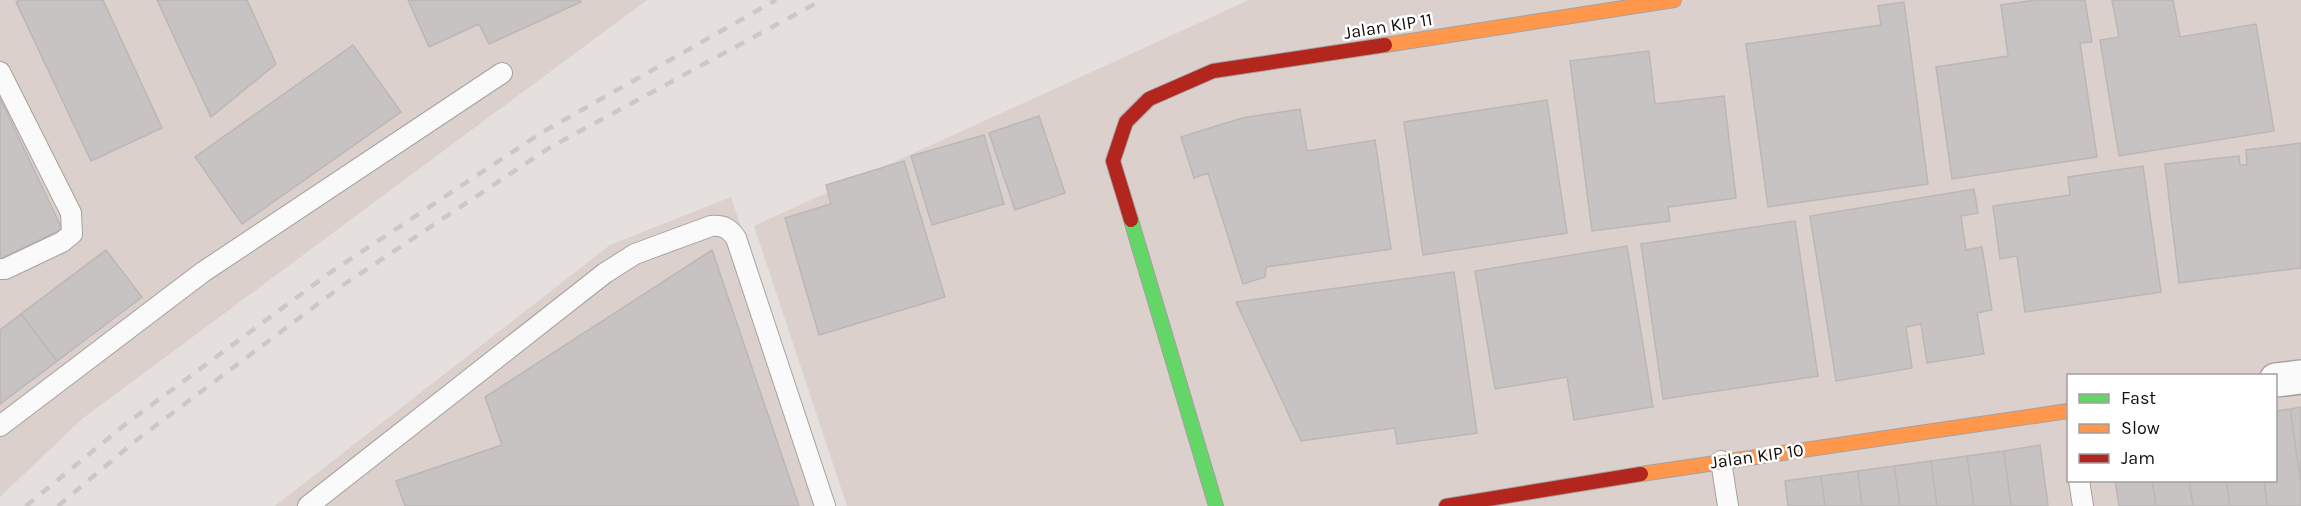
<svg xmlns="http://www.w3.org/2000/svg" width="2301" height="506" font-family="Karla,sans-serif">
<rect width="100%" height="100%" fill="#e5dfde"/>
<path fill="#dcd0cd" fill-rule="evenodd" d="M0 0H647L82 419 0 497Z
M1249 0H2301V506H847L754 226ZM2068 376H2276V480H2068Z
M731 197 834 506H275L610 245Z"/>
<path fill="#c7c3c2" stroke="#bbb7b6" stroke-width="1.5" d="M20 0H103L162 128 91 161 16 2Z
M157 0H247L276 64 211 117Z
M408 0H580L581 2 489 44 479 24 429 47Z
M2035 0H2085L2092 42 2080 43 2097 157 1952 179 1936 67 2008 56 2001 5Z
M2112 0H2173L2180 37 2256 24 2274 131 2119 156 2100 40 2119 37Z
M1904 2 1928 184 1768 207 1746 44 1881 25 1878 6Z
M353 45 401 112 242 224 195 157Z
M1649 51 1655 104 1724 96 1736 198 1668 207 1670 221 1592 231 1570 61Z
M0 98 62 229 0 259Z
M1547 100 1567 233 1423 255 1404 122Z
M1300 109 1307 151 1375 140 1391 249 1266 267 1265 277 1243 284 1208 173 1194 178 1181 137 1242 118Z
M1039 116 1065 193 1015 210 989 133Z
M984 135 1004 204 932 225 911 156Z
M2301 143V268L2179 283 2165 164 2239 156 2240 165H2247L2246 150Z
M904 161 945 297 819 335 785 218 831 204 826 185Z
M2143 166 2161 292 2025 312 2017 256 2000 259 1993 206 2070 195 2068 177Z
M1974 189 1978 213 1961 216 1966 250 1982 247 1992 310 1977 313 1984 354 1927 363 1921 324 1906 327 1912 368 1836 381 1810 216Z
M1795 221 1818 376 1663 399 1641 244Z
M1627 246 1653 407 1574 420 1567 377 1495 389 1475 271Z
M106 250 142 297 57 361 21 314Z
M712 250 799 506H405L396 481 502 445 485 397Z
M1454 272 1477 433 1397 444 1395 428 1301 441 1236 302Z
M21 314 57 361 0 404V330Z
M2301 407V483L2290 409Z
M2290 409 2301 483V506H2267L2264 480H2276V411Z
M2040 445 2048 506H2011L2004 451Z
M2004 451 2011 506H1974L1967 456Z
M1967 456 1974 506H1937L1931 461Z
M1931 461 1937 506H1900L1894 466Z
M1894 466 1900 506H1862L1858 471Z
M1858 471 1862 506H1825L1821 476Z
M1821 476 1825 506H1788L1785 481Z
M2115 480H2152L2156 506H2119Z
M2152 480H2189L2193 506H2156Z
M2189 480H2226L2230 506H2193Z
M2226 480H2264L2267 506H2230Z"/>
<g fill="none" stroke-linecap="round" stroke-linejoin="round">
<g stroke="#a5a1a0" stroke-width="22">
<path id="lane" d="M0 72 71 213 72 234 62 242 5 269H0
M0 426 203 272 502 73
M1721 461 1728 506
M2079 480 2083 506
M308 506 605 273 635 254 711 226C723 225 729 228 736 238L825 506"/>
</g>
<g stroke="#a5a1a0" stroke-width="36">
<path id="street" d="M2276 380 2301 377"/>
</g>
<g stroke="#a5a1a0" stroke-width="16">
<path id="fast" d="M1131 220 1216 506"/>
</g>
<g stroke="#a5a1a0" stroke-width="16">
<path id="slow" d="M1385 45 1674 0
M1641 474 2068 411"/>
</g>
<g stroke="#a5a1a0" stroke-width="16">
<path id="jam" d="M1131 220 1113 161 1126 122 1149 99 1213 71 1385 45
M1446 506 1641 474"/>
</g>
<use href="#lane" stroke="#fbfafa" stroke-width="20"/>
<use href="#street" stroke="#fbfafa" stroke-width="33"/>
<use href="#fast" stroke="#63d668" stroke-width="14"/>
<use href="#slow" stroke="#ff974d" stroke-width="14"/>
<use href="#jam" stroke="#b3261e" stroke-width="14"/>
<path stroke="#cbc9c8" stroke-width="4.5" stroke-dasharray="10 10" stroke-linecap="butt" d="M26 506 127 423 331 272 541 133 776 0
M58 506 139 438 343 285 549 148 822 0"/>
</g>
<g text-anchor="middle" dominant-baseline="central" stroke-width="5" stroke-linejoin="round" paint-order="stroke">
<g font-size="18" fill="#13100f" stroke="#fff">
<text transform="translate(1388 26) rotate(-9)">Jalan KIP 11</text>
<text transform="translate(1757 456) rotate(-8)">Jalan KIP 10</text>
</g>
</g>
<rect x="2067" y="374" width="210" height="108" fill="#ffffff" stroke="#a19f9f" stroke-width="1.5"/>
<rect x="2079" y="394" width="30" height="9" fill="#63d668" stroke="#a19f9f" stroke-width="1.5"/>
<text x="2121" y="404" font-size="18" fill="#13100f">Fast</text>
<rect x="2079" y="424" width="30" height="9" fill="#ff974d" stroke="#a19f9f" stroke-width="1.5"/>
<text x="2121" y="434" font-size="18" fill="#13100f">Slow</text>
<rect x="2079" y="454" width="30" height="9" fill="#b3261e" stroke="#a19f9f" stroke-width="1.5"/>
<text x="2121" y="464" font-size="18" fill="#13100f">Jam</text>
</svg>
